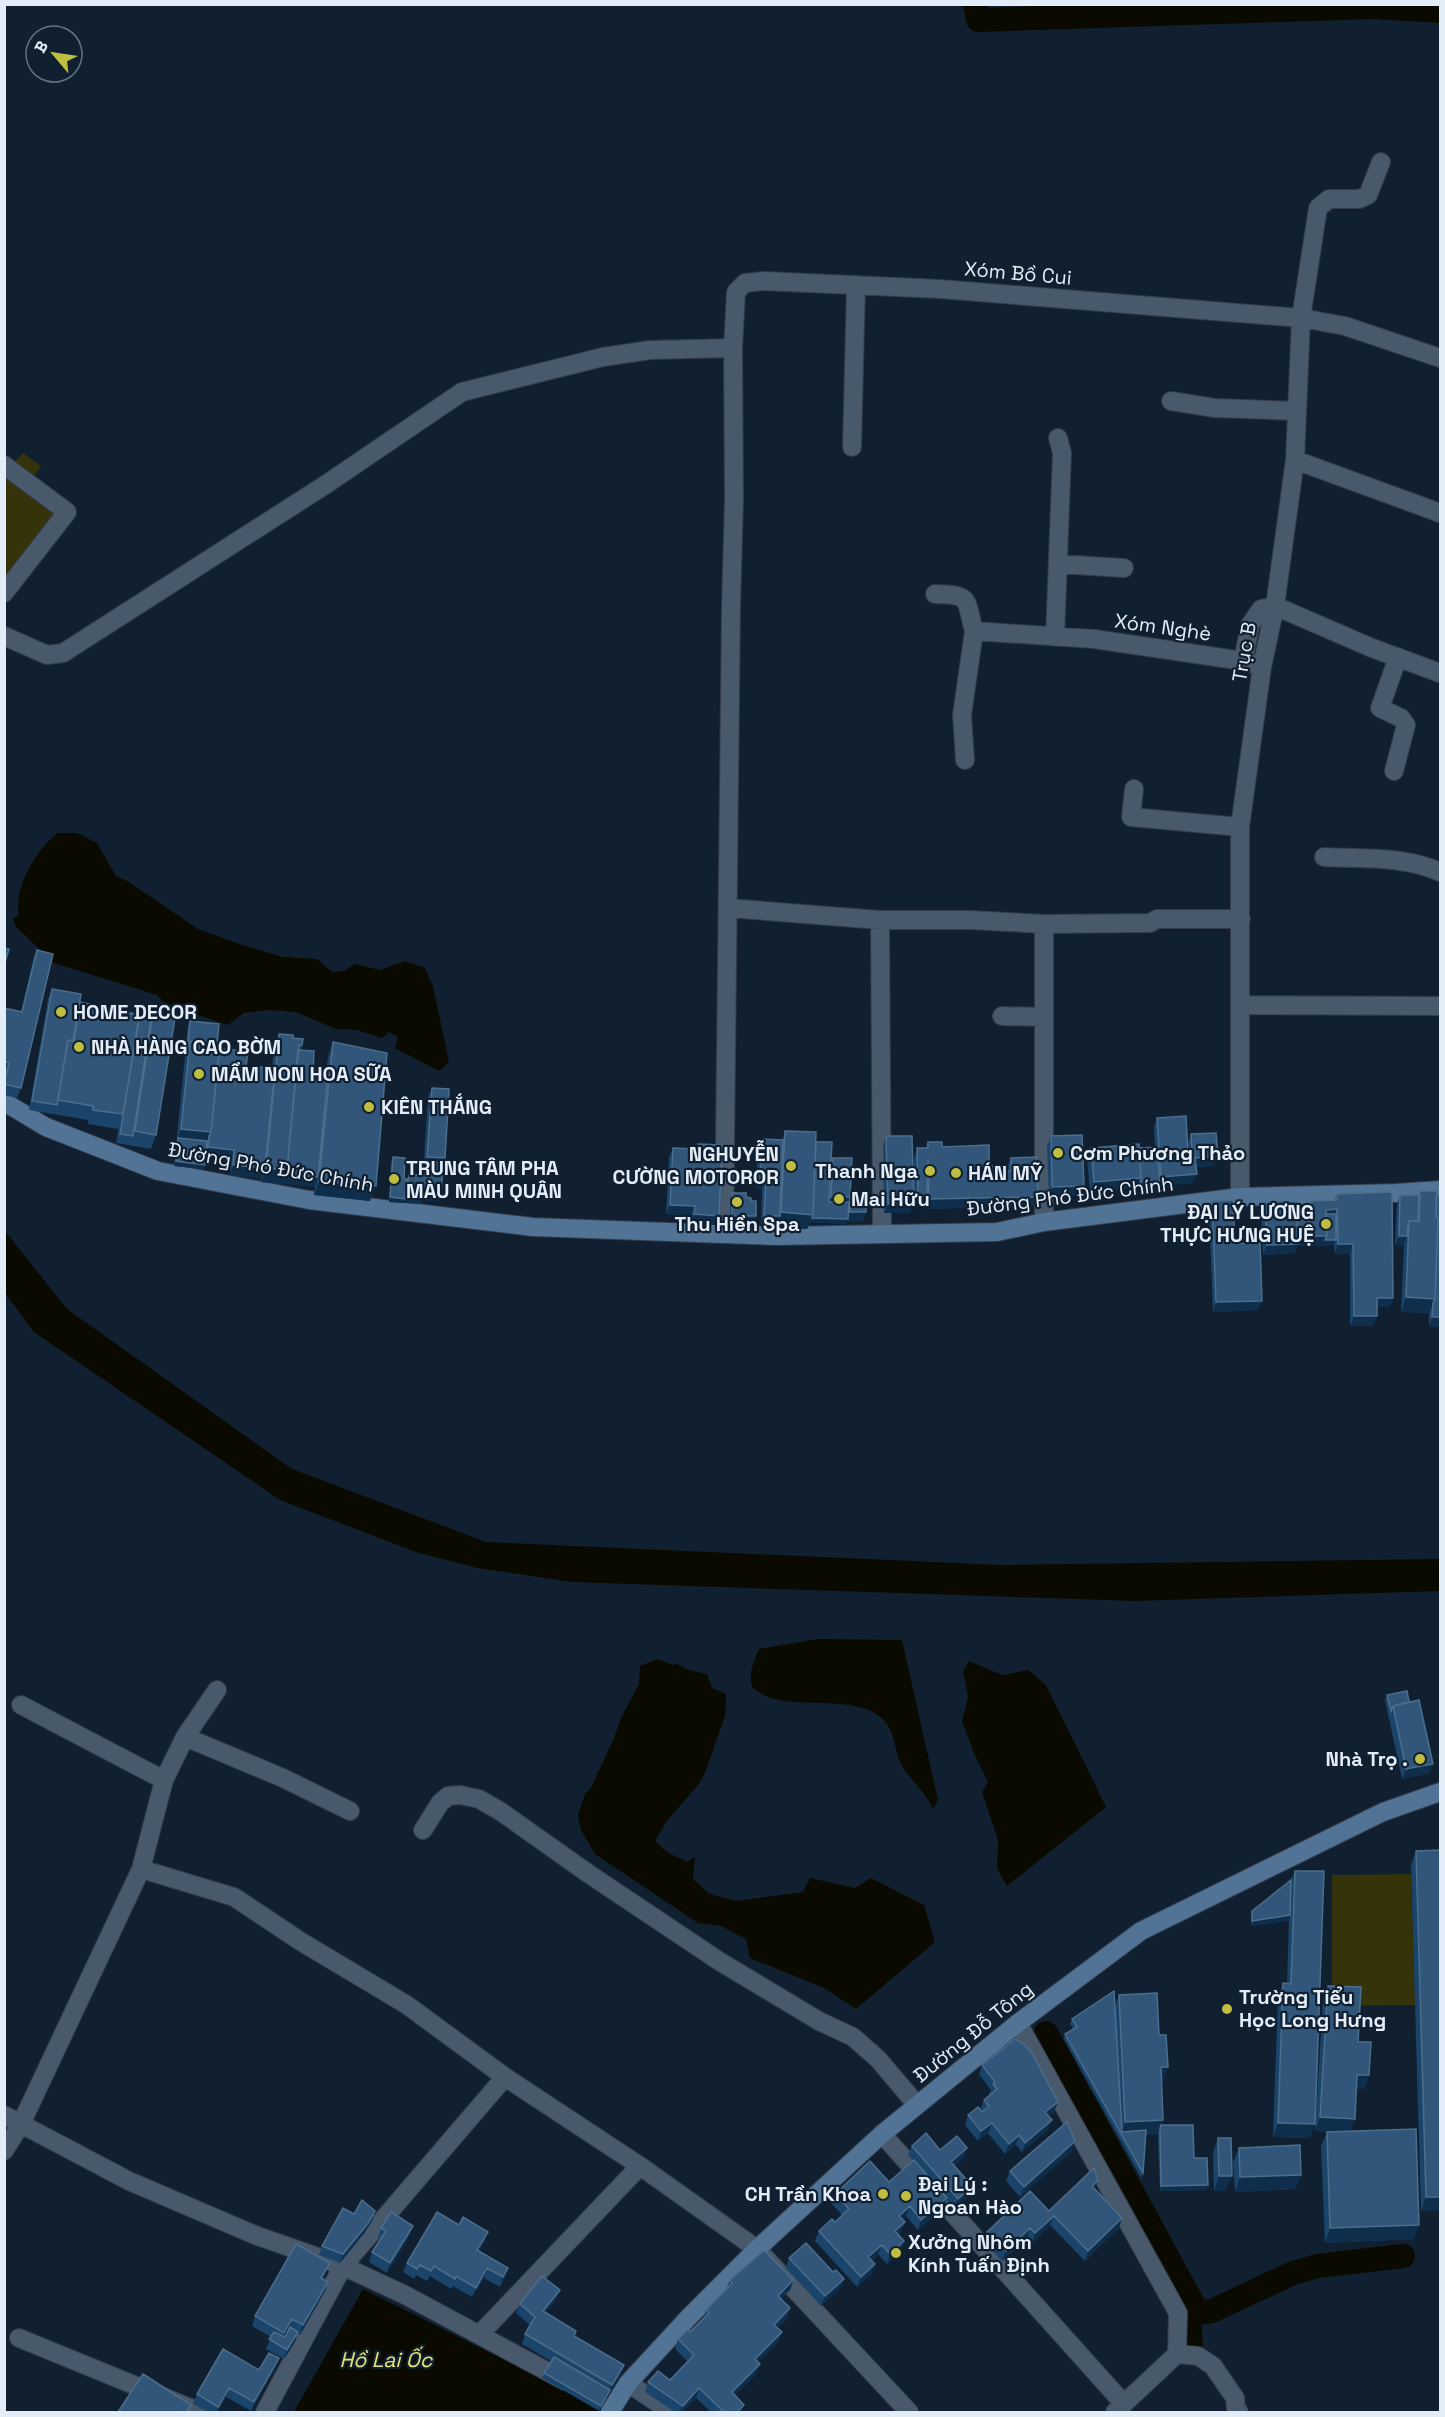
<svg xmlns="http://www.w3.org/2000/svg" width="1445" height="2417" font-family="'Space Grotesk',sans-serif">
<rect width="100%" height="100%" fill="#112030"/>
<path fill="#343309" d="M23 453 41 466 29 483 67 512 5 592V465L9 468Z
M1411 1874 1415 2005 1332 2006V1875Z"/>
<path fill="#0b0a00" d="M58 833H77L97 843 116 876 129 882 198 929 242 945 283 957 317 959 332 972 344 971 355 964 380 970 405 961 425 968 433 986 449 1062 439 1071 395 1048 398 1037 389 1032 382 1038 357 1030 336 1029 296 1012 270 1010 244 1013 228 1025 166 1004 157 995 54 963 15 926 13 919 19 915C13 888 37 848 58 833Z
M5 1231 67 1309 292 1469 486 1542 1001 1565 1440 1559V1591L1135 1601 572 1582 477 1568 416 1552 280 1500 34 1332 5 1293Z
M818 1639 902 1640 938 1800 933 1809C926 1793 913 1782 903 1768 895 1755 896 1737 887 1724 867 1695 809 1707 778 1700 769 1698 760 1693 753 1688 747 1676 754 1661 759 1649Z
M658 1659 672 1665 677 1664 689 1670 707 1674 712 1688 726 1694 725 1716 705 1773 698 1785 666 1822 655 1841 667 1852 687 1862 695 1857 693 1879 709 1894 736 1901 803 1892 810 1878 855 1888 871 1878 924 1905 935 1942 856 2009 824 1988 750 1958 746 1939 721 1926 698 1923 595 1854 581 1830 578 1816 585 1794 591 1788 614 1738 622 1716 639 1684 640 1666Z
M969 1661 1002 1675 1028 1670 1046 1685 1106 1807 1007 1886 997 1868 998 1840 982 1792 988 1782 974 1753 962 1721 968 1697 963 1671Z
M363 2289 608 2412H294Z"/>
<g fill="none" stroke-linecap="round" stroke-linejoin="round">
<path stroke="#0b0a00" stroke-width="24" d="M975 4 978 20 1373 7 1440 11
M1046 2033 1198 2313 1212 2311 1293 2273 1317 2266 1403 2256
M1183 2295 1189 2320 1191 2348"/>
<g stroke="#333b49" stroke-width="20">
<path id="street" d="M1171 401 1215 408 1297 411
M852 447 856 285
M1295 460 1440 513
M4 465 67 512 4 593
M1058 564 1124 568
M935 594C972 595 965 598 974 631
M4 636 47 655 63 653 325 485 462 392 603 357 650 350 733 348
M1055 637 1062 453 1058 438
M1243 661 1250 625 1261 609 1275 606 1372 648 1440 673
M965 760 962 715 974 631 1094 639 1243 661 1262 667
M1394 771 1406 725 1401 718 1380 708 1398 657
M1134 789 1131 817 1240 827
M1324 857C1363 859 1405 856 1440 872
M728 908 880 920H970L1044 924 1150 923 1157 919H1241
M880 920 882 1234
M1242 1005 1440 1006
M1002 1016 1044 1017
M1240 1197V827L1262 667 1275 606 1295 460 1301 318 1318 208 1329 199H1359L1368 195 1381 162
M1044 1222V924
M724 1234 731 607 734 499 733 348 736 292 745 283 764 281 940 289 1301 318 1345 326 1440 358
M21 1705 164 1780
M185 1737 283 1778 350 1811
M423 1830 440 1803 448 1796 460 1795 479 1799 500 1811 589 1874 719 1961 819 2021 853 2037 878 2059 917 2105
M141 1869 234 1897 300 1941 407 2005 505 2077 640 2166 757 2249 909 2412
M1018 2023 1178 2313 1177 2354 1115 2412
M4 2115 129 2181 255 2235 343 2266 405 2295 565 2381
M882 2134 1124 2404
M4 2151 21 2124 141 1869 164 1780 185 1737 217 1690
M480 2334 640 2166
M19 2338 200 2412
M1177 2354 1198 2356 1213 2366 1235 2398 1236 2409 1239 2412
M628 2383 671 2412
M265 2412 343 2266 505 2077"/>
</g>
<g stroke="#333b49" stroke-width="20">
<path id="secondary" d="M4 1102 46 1127 158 1171 309 1200 533 1227 777 1236 997 1232 1044 1222 1240 1197 1396 1193 1440 1190
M610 2412 628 2383 688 2318 757 2249 882 2134 1018 2023 1141 1931 1383 1812 1440 1792"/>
</g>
<use href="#street" stroke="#47596b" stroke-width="18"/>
<use href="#secondary" stroke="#517396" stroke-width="18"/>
</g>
<path fill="#1b446a" d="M37 950 21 1088 17 1098 4 1095V1077L6 1072H4V1008L21 1012 33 960Z
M52 989 78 1009 80 1002 139 1017 151 1019 153 1014 156 1135 151 1149 116 1143 119 1127 118 1129 88 1124V1120L29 1110 48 999Z
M190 1021 217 1044 219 1049 245 1075 257 1076 260 1067 272 1069 274 1048 279 1034 293 1038 302 1045 301 1050 313 1073 326 1074 328 1057 333 1042 370 1201 314 1195 315 1186 261 1182V1178L230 1175 231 1160 206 1157 205 1165 203 1169 174 1166 188 1026Z
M432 1088 443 1163 439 1201 422 1200 421 1204 389 1202 391 1162 393 1157 404 1179H407L409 1174 423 1176 428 1097Z
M1157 1118 1188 1143 1191 1134 1214 1166 1196 1167 1193 1183 1090 1192 1087 1158 1091 1148H1139L1155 1147 1154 1127Z
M785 1131 816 1142 831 1162 833 1158 863 1222H847L846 1224 810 1222 807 1229 761 1226 762 1189 756 1188 758 1148 762 1139 782 1140Z
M886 1136 910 1213H884L883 1146Z
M1051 1136 1084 1186 1080 1195 1049 1197 1047 1146Z
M928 1142 942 1147 1002 1171H1007V1167L1011 1158 1034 1206 925 1209V1200L923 1205H914V1158L917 1148H925Z
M698 1144 719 1216 715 1225 691 1224V1216L666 1214 669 1157 673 1148 696 1149Z
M1420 1191 1436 1196H1440V1327H1429V1313L1401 1312 1404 1246 1395 1245 1397 1204 1400 1195H1419Z
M732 1193 746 1197 751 1201 756 1216 755 1221H730V1198Z
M1337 1194 1390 1307H1377L1373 1326H1350V1254H1335L1334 1245 1297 1246 1295 1253 1263 1255 1261 1212 1265 1202 1297 1206H1309L1311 1201 1335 1200Z
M1212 1201 1235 1244 1262 1301 1258 1310 1213 1312 1209 1211Z
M1387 1695 1409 1702 1429 1773 1402 1779 1385 1700Z
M1440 1850V2211H1421L1411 1865 1416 1851Z
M1295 1871 1310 2138 1273 2137 1278 1998 1283 1983 1287 1984 1289 1920 1251 1926V1915L1252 1911 1291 1880Z
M1328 1986 1358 2042 1369 2075 1364 2089H1356L1355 2119 1350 2131 1414 2239 1325 2243 1321 2146 1327 2132H1329L1315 2131 1323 2000Z
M1119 1995 1163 2081H1161L1163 2120 1161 2125 1194 2158 1206 2190 1160 2191 1158 2133V2134L1146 2135 1143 2173 1141 2178 1064 2039 1065 2034 1073 2029 1070 2024 1072 2019 1115 2006Z
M982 2065 1054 2112 1048 2116V2130L1022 2152 1016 2145 1005 2154 988 2133 978 2141 965 2125 968 2115 980 2110 984 2100 990 2095 989 2094 991 2090 979 2074Z
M1218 2138 1226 2190 1214 2191 1213 2153Z
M912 2146 940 2150 967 2148 964 2158 954 2166 969 2196 954 2209 946 2199 943 2208 918 2230 906 2216 902 2219 905 2222 901 2232 898 2235 904 2241 901 2251 887 2264 878 2254 871 2261 875 2264 871 2274 857 2287 815 2241 819 2231 835 2222 842 2215 831 2203 835 2194 889 2182 913 2161 908 2155Z
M1239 2148 1301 2175 1295 2189 1235 2192 1233 2162Z
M1072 2151 1020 2197 1006 2181 1010 2171Z
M1095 2189 1119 2228 1085 2261 1050 2225 1032 2243 1027 2238 1002 2261 984 2242 987 2232 1049 2211Z
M375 2211 372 2221 365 2232 340 2263 319 2255 322 2246 354 2214Z
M381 2228 410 2235 387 2273 369 2262 372 2252 380 2239 378 2237Z
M485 2242 479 2251 505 2278 500 2287 484 2278 472 2297 453 2286 451 2289 430 2276 427 2281 416 2275 414 2279 403 2272 407 2263Z
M789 2258 844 2279 840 2288 821 2306 786 2268Z
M326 2272 323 2279 328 2282 325 2291 300 2335 297 2334 295 2342 284 2359 266 2349 271 2337 252 2326 255 2316Z
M730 2280H793L790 2290 781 2299 790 2308 787 2318 777 2328 782 2332 778 2342 758 2362 760 2364 756 2374 735 2395 741 2412H711L696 2398 682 2412H675L645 2392 648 2382 670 2380 688 2362 675 2349 678 2339 690 2332 703 2319 706 2310 726 2289Z
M556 2300 545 2313 576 2331 574 2336 620 2375 599 2411 542 2378 551 2361 522 2344 525 2334 530 2325 516 2313 520 2304Z
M279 2358 275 2368 251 2411 226 2397 217 2412H208L193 2404 197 2394 259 2370Z"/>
<path fill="#0e2e4c" d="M181 1129 211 1132 206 1146 178 1138Z
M208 1147 234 1150 231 1160 205 1157Z
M1218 1156 1214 1166 1192 1167 1195 1158Z
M427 1157 445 1158 441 1167 425 1161 423 1166Z
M176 1161 205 1165 203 1169 174 1166Z
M233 1165 265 1168 261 1178 230 1175Z
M266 1168 287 1170 318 1177 315 1187 261 1182Z
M1197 1174 1193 1183 1138 1188 1140 1183 1160 1182 1161 1177Z
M1141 1178 1138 1188 1090 1192 1094 1182Z
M760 1179H766L762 1189 756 1188Z
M319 1181 376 1186 370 1201 314 1195Z
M1084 1186 1080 1195 1049 1197 1052 1187Z
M407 1194 441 1196 439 1201 422 1200 421 1204 389 1202 390 1197 405 1199Z
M918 1195H927L923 1205H914Z
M831 1197H850L847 1207 827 1206Z
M1038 1197 1034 1206 925 1209 929 1199Z
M914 1203 910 1213H884L888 1204Z
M670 1205 695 1206 691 1216 666 1214Z
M1337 1209 1334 1219H1325L1326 1210Z
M781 1212 848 1219 850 1212H866L863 1222H847L846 1224 810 1222 807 1229 761 1226 764 1216H780Z
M694 1214 719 1216 715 1225 691 1224Z
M732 1216H756L755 1221H730Z
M1312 1236H1327L1336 1240 1334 1245 1297 1246 1295 1253 1263 1255 1267 1245 1296 1241H1310Z
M1399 1236H1407L1404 1246 1395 1245Z
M1338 1244H1353L1350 1254H1335Z
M1406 1297 1435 1299 1429 1313 1401 1312Z
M1377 1298H1393L1390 1307H1373Z
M1262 1301 1258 1310 1213 1312 1216 1302Z
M1354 1316H1377L1373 1326H1350Z
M1432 1317H1440V1327H1429Z
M1433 1764 1429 1773 1402 1779 1406 1769Z
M1290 1915 1289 1920 1251 1926 1252 1921Z
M1161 2067H1168L1163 2081 1155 2082Z
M1357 2075H1369L1364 2089H1352Z
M1058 2102 1054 2112 1041 2122 1045 2112Z
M1320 2117 1355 2119 1349 2133 1315 2131Z
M1052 2120 1048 2130 1022 2152 1025 2143Z
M1163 2120 1158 2134 1122 2137 1121 2134 1125 2122Z
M992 2123 988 2133 978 2141 981 2131Z
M1278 2123 1315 2124 1310 2138 1273 2137Z
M1019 2135 1016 2145 1005 2154 1009 2144Z
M1075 2141 1072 2151 1020 2197 1024 2187Z
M967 2148 964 2158 948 2172 951 2162Z
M1301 2175 1295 2189 1235 2192 1240 2177Z
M1219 2176H1232L1226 2190 1214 2191Z
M1098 2181 1094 2190 1092 2186Z
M1208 2185 1206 2190 1160 2191 1161 2186Z
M972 2186 969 2196 954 2209 958 2199Z
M1426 2197H1440V2211H1421Z
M947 2198 943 2208 918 2230 921 2220Z
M910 2206 906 2216 895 2225 899 2216Z
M375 2211 372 2221 365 2232 340 2263 343 2254Z
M1054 2216 1050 2225 1032 2243 1035 2233Z
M1122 2218 1119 2228 1085 2261 1088 2251Z
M905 2222 901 2232 892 2241 895 2231Z
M1419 2225 1414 2239 1325 2243 1330 2228Z
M413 2226 410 2235 387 2273 390 2263Z
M1030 2228 1027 2238 1002 2261 1006 2251Z
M488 2232 485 2242 474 2260 477 2250Z
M904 2241 901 2251 887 2264 890 2254Z
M882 2245 878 2254 864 2267 868 2257Z
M330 2263 326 2272 318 2287 321 2278Z
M875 2264 871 2274 857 2287 861 2277Z
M487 2268 484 2278 472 2297 476 2288Z
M508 2268 505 2278 500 2287 503 2277Z
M844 2279 840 2288 821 2306 825 2296Z
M793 2280 790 2290 774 2305 778 2296Z
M328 2282 325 2291 300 2335 303 2325Z
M560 2290 556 2300 539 2321 543 2311Z
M790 2308 787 2318 770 2334 774 2325Z
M292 2319 289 2329 281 2342 284 2333Z
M298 2332 295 2342 284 2359 287 2350Z
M782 2332 778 2342 752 2369 755 2359Z
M279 2358 275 2368 251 2411 254 2402Z
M760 2364 756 2374 728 2402 732 2392Z
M624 2365 620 2375 599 2411 612 2385Z
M229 2388 226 2397 216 2412 218 2407Z
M699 2388 696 2398 682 2412H680L683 2406Z
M744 2405 741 2412H737Z"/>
<path fill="#315679" stroke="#4c6e8d" stroke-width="1.5" d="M4 948 9 949 4 966Z
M37 950 53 954 21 1088 4 1084 9 1063 4 1061V1008L22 1012Z
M52 989 81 994 73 1041 68 1040 67 1045 57 1105 32 1101Z
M80 1002 140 1015 123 1114 93 1110V1106L58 1100 68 1040 74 1041Z
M153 1014 175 1018 156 1135 135 1131Z
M139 1017 151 1019 133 1136 120 1134Z
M190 1021 219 1024 217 1044 190 1041 187 1050Z
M279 1034 293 1035V1038L303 1039 302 1045H299L287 1170 266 1168Z
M190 1041 220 1044 211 1132 181 1129Z
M333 1042 387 1053 376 1186 319 1181Z
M219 1049 248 1051 245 1075 259 1076 260 1067 275 1069 265 1168 233 1165 234 1150 208 1147 209 1136 211 1132Z
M298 1050 314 1051 313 1073 328 1074 318 1177 285 1174 287 1170Z
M432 1088 449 1089 445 1158 427 1157Z
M1186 1116 1188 1154 1192 1153 1191 1134 1216 1133 1218 1156 1195 1158 1197 1174 1161 1177 1157 1118Z
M785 1131 816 1132 813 1215 781 1212Z
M1082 1135 1084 1186 1052 1187 1051 1136Z
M886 1136H912L914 1203 888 1204Z
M178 1138 207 1141 205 1165 176 1161Z
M762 1139 783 1140 780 1216H764L766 1179H760Z
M816 1142H832L829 1202H849L848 1219 812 1218 813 1215Z
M928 1142H942V1147L989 1145V1166H1002V1171H1011V1158L1037 1157 1038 1197 929 1199 928 1159 927 1195H918L917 1148H928Z
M698 1144 722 1145 719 1216 694 1214 695 1206 670 1205 673 1148 698 1149Z
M1139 1144 1141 1178 1094 1182 1091 1148Z
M1157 1147 1160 1182 1140 1183 1141 1178 1139 1148Z
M393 1157 405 1158 404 1179H407L405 1199 390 1197Z
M833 1158H852L850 1196 867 1197 866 1212H850V1197H831Z
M425 1161 443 1163 441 1196 423 1195H424L426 1176H424Z
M409 1174 426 1176 424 1195 407 1194Z
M1420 1191H1437L1436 1217 1438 1218 1435 1299 1406 1297 1409 1221H1419Z
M1392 1192 1393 1298H1377V1316H1354L1353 1244H1338L1337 1209 1326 1210 1327 1236H1312L1311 1201 1337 1200V1194Z
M732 1193H746V1197L751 1198V1201H756V1216H732Z
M1400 1195H1419L1418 1221H1409L1408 1226 1407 1236H1399Z
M1436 1196H1440V1317H1432L1433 1303 1435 1299 1438 1218 1436 1217Z
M1233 1200 1235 1244 1260 1242 1262 1301 1216 1302 1212 1201Z
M1296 1201 1298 1244 1267 1245 1265 1202Z
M1297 1206H1309L1310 1241H1298Z
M1326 1214H1336V1240H1325L1327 1236Z
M1407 1691 1409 1702 1393 1706 1391 1711 1387 1695Z
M1419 1700 1433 1764 1406 1769 1393 1706Z
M1440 1850V2197H1426L1416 1851Z
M1295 1871H1324L1315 2124 1278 2123 1283 1983 1291 1984Z
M1291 1880 1290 1915 1252 1921V1911Z
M1328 1986 1361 1987 1358 2042H1371L1369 2075H1357L1355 2119 1320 2117Z
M1114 1991 1122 2132 1146 2130 1143 2173 1065 2034 1077 2027 1072 2019Z
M1157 1993 1159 2035H1166L1168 2067H1161L1163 2120 1125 2122 1119 1995Z
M1015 2039 1024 2044 1032 2053 1058 2102 1045 2112 1052 2120 1025 2143 1019 2135 1009 2144 992 2123 981 2131 968 2115 978 2107 982 2112 989 2106 984 2100 997 2089 993 2084 995 2082 982 2065Z
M1067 2122 1075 2141 1024 2187 1010 2171Z
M1161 2125H1193L1194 2158H1207L1208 2185 1161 2186 1160 2128Z
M1416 2129 1419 2225 1330 2228 1327 2132Z
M926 2133 940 2150 957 2136 967 2148 951 2162 972 2186 958 2199 912 2146Z
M1218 2138H1231L1232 2176H1219Z
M1300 2145 1301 2175 1240 2177 1239 2148Z
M914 2160 947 2198 921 2220 910 2206 899 2216 905 2222 895 2231 904 2241 890 2254 882 2245 868 2257 875 2264 861 2277 819 2231 832 2219 835 2222 849 2209 835 2194 870 2161 889 2182Z
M1094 2168 1098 2181 1092 2186 1122 2218 1088 2251 1054 2216 1035 2233 1030 2228 1006 2251 987 2232 1030 2191 1049 2211Z
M362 2200 375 2211 369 2222 343 2254 322 2246 343 2208 354 2214Z
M391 2212 413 2226 390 2263 372 2252 386 2231 381 2228Z
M437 2212 459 2225 463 2217 488 2232 477 2250 508 2268 503 2277 487 2268 476 2288 456 2276 455 2279 434 2266 431 2271 420 2265 417 2269 407 2263Z
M806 2243 833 2272 836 2270 844 2279 825 2296 789 2258Z
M296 2244 330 2263 321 2278 328 2282 303 2325 292 2319 284 2333 255 2316Z
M764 2250 793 2280 778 2296 790 2308 774 2325 782 2332 755 2359 760 2364 732 2392 744 2405 737 2412H724L699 2388 683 2406 648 2382 658 2371 670 2380 694 2355 678 2339 688 2329 690 2332 709 2313 706 2310 732 2283 730 2280Z
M542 2276 560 2290 543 2311 576 2331 574 2336 624 2365 612 2385 525 2334 535 2317 520 2304Z
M290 2327 298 2332 287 2350 269 2339 274 2332 285 2337Z
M223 2349 259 2370 269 2353 279 2358 254 2402 229 2388 218 2407 197 2394Z
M554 2357 610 2390 601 2406 544 2373Z
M143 2374 191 2405 186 2412H118Z"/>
<g fill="#c0be41" stroke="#112030" stroke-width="2">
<circle cx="61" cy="1012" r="6"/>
<circle cx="79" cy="1047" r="6"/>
<circle cx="199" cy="1074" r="6"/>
<circle cx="369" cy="1107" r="6"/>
<circle cx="1058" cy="1153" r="6"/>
<circle cx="791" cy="1166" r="6"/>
<circle cx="930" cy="1171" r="6"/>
<circle cx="956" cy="1173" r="6"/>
<circle cx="394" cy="1179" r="6"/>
<circle cx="839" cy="1199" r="6"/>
<circle cx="737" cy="1202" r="6"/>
<circle cx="1326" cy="1224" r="6"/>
<circle cx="1420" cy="1759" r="6"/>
<circle cx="1227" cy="2009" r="6"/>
<circle cx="883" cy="2194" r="6"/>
<circle cx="906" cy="2196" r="6"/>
<circle cx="896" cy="2253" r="6"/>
</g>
<g text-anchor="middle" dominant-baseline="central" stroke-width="4.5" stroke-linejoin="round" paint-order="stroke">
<g font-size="20" fill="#e3edf8" stroke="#112030">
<text transform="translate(1018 273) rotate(5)">Xóm Bồ Cui</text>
<text transform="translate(1163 627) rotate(8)">Xóm Nghè</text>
<text transform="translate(1244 652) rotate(-80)">Trục B</text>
<text transform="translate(271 1167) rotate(10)">Đường Phó Đức Chính</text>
<text transform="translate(1070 1196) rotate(-7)">Đường Phó Đức Chính</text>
<text transform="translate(973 2032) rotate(-39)">Đường Đỗ Tông</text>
</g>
<g font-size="20" font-weight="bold" fill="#e3edf8" stroke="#112030" text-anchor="start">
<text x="73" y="1012">HOME DECOR</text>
<text x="91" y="1047">NHÀ HÀNG CAO BỜM</text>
<text x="211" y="1074">MẦM NON HOA SỮA</text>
<text x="381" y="1107">KIÊN THẮNG</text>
<text x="1070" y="1153">Cơm Phương Thảo</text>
<text x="779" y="1154" text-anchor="end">NGHUYỄN<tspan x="779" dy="23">CƯỜNG MOTOROR</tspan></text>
<text x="406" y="1168">TRUNG TÂM PHA<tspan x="406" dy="23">MÀU MINH QUÂN</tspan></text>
<text x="918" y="1171" text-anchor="end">Thanh Nga</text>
<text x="968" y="1173">HÁN MỸ</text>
<text x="851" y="1199">Mai Hữu</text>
<text x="1314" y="1212" text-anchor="end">ĐẠI LÝ LƯƠNG<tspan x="1314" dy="23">THỰC HƯNG HUỆ</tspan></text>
<text x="737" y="1224" text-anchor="middle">Thu Hiền Spa</text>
<text x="1408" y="1759" text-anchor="end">Nhà Trọ .</text>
<text x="1239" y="1997">Trường Tiểu<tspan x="1239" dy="23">Học Long Hưng</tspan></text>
<text x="918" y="2184">Đại Lý :<tspan x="918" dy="23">Ngoan Hào</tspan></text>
<text x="871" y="2194" text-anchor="end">CH Trần Khoa</text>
<text x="908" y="2242">Xưởng Nhôm<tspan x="908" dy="23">Kính Tuấn Định</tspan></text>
</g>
<g font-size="21" font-style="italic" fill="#e4e374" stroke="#112030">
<text x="386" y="2359">Hồ Lai Ốc</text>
</g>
</g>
<rect width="1445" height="2417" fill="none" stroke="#e3edf8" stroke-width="12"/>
<g transform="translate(54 54) rotate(299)"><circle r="28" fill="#112030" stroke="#657280" stroke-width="1.5"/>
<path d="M0-4.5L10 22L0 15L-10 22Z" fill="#c0be41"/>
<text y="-9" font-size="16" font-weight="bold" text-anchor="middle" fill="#e3edf8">B</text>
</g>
</svg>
